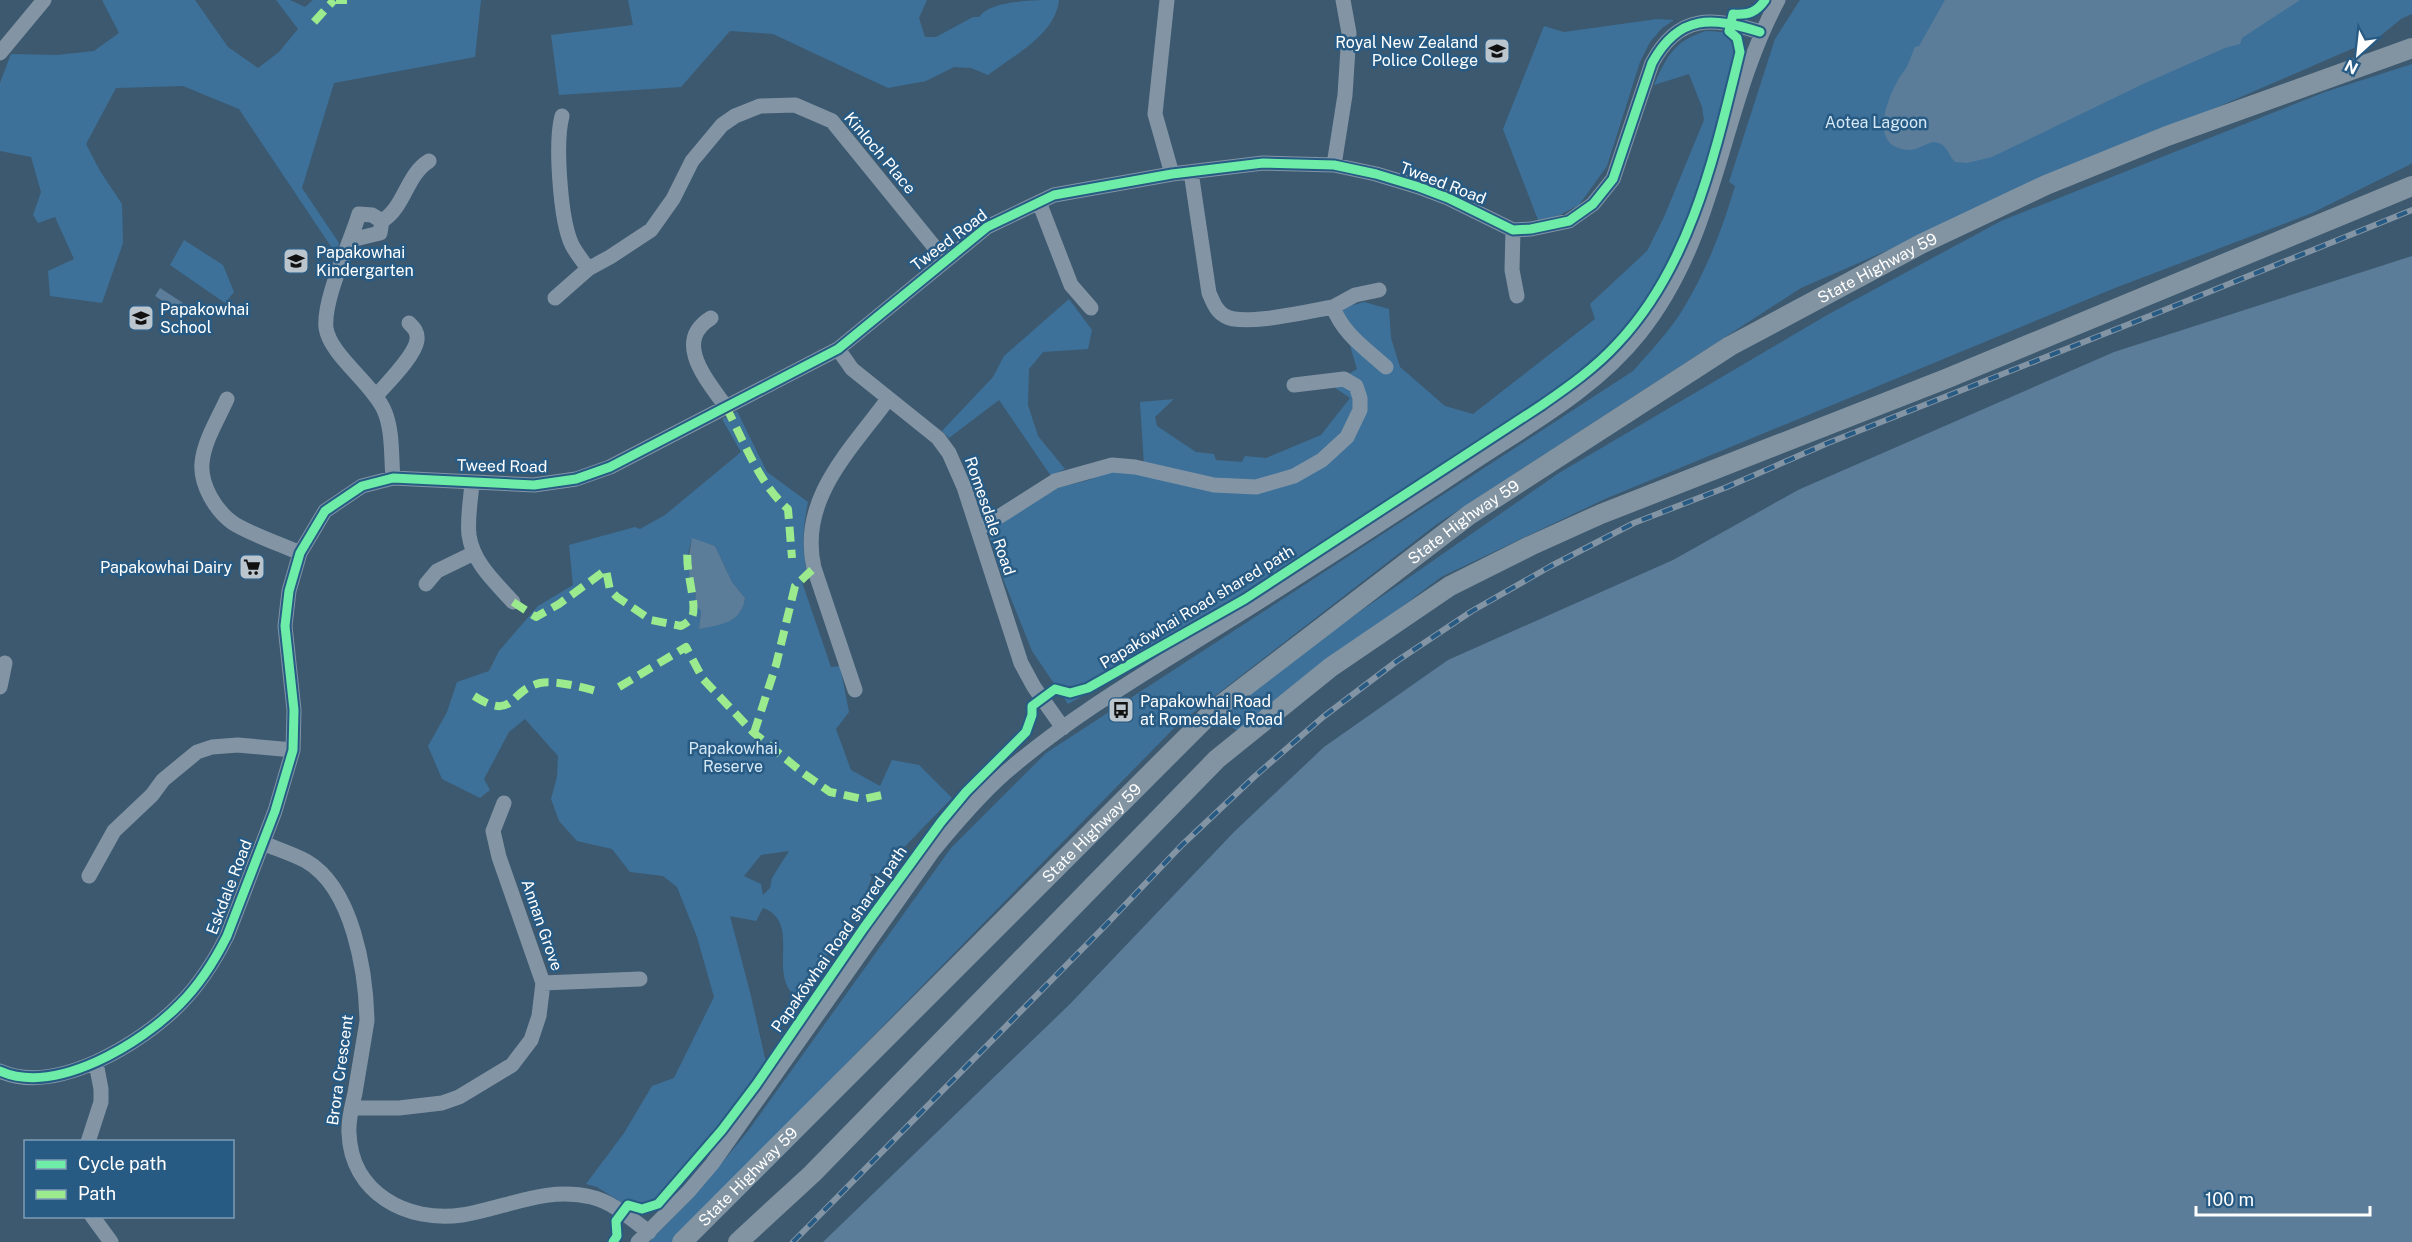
<svg xmlns="http://www.w3.org/2000/svg" width="2412" height="1242" font-family="'Public Sans',sans-serif">
<rect width="100%" height="100%" fill="#3d596f"/>
<path fill="#3d7199" fill-rule="evenodd" d="M102 0H195L228 47 258 68 279 52 298 29 276 0H290L305 7 313 0H481L475 57 334 83 302 188 339 243 336 254 239 109 183 86 116 88 86 144 100 171 122 204 123 243 102 303 50 296 48 271 74 259 55 217 38 223 33 215 41 192 31 157 0 151V83L11 54 57 55 94 51 119 33Z
M628 0H927L919 18 925 37H936L973 17H979C990 0 1035 0 1059 0 1056 34 1013 56 988 75L971 68 954 67 926 81 888 88 773 34 730 31 681 87 559 95 551 35 633 25Z
M1800 0H2412V14L2401 19 2379 37 1801 288 1437 524 1176 726 672 1242H649L703 1186 748 1131 951 848 1046 753 1633 371C1649 353 1667 334 1680 314 1705 274 1722 231 1735 186L1729 182 1775 39Z
M1657 19 1674 20 1662 28 1650 42 1640 62 1607 166 1579 205 1552 219 1538 220 1503 129 1544 26 1564 32Z
M1706 31C1722 32 1737 31 1738 51 1732 84 1721 116 1712 148 1685 240 1658 308 1583 373 1413 486 1246 605 1068 704L1032 651 1002 576 988 532 1057 488 1089 480 1114 469 1144 465 1140 402 1174 399 1155 417 1157 426 1196 452 1214 454 1216 460 1242 462 1245 456 1266 458 1321 435 1350 398 1331 385 1357 369 1339 309 1364 302 1389 309 1391 338 1400 367 1445 406 1473 414 1595 319 1590 304 1647 251 1664 217 1704 120 1702 107 1689 74 1654 85C1667 56 1674 41 1706 31Z
M2412 64V163L2409 165 2312 213 2115 288 1605 499 1441 577 1238 731 1215 717 1355 615 1559 473 1827 315 2001 221 2325 92Z
M184 240 223 265 234 292 225 303 170 265Z
M1069 299 1092 330 1088 349 1043 352 1029 369 1028 405 1038 436 1065 469 1051 476 999 400 949 438 942 431 993 377 1004 356Z
M737 411 767 472 808 502C803 527 801 550 808 575L802 582 831 667 840 666 849 712 836 729 851 770 880 786 892 760 919 765 952 798 878 874H869L872 877 863 900 802 994H793C769 970 801 922 763 908L756 921 730 916 751 996 767 1067 731 1113 641 1215 597 1187 586 1184 624 1133 652 1086 674 1078 714 997 697 937 677 887 663 876 630 872 612 849 577 841 559 821 551 799 557 777 558 756 525 719 509 732 484 779 490 790 480 798 442 779 428 746 447 712 457 682 489 671 499 651 538 606 573 585 569 545 635 527 640 529 665 515 741 452 722 419ZM692 539 715 546 732 582 745 598C742 623 720 624 699 629L701 611C697 606 688 566 688 559 688 552 690 545 692 539ZM789 851 772 878 770 888 763 895 761 884 744 876 761 855Z"/>
<path fill="#5b7d99" d="M1945 0H2300L2242 38 2240 44 2225 48 2143 84 1992 157 1967 163 1955 162C1950 157 1947 147 1941 144 1930 138 1921 150 1910 150 1868 149 1886 101 1898 80 1901 74 1906 70 1908 64 1911 58 1912 53 1915 47L1919 46Z
M2412 256V1242H823L1070 1004 1234 832 1324 747 1448 660 1673 560 1798 490 2114 352Z
M160 288 183 303 178 311 155 296Z
M692 538 715 546 732 582 745 598C742 623 720 625 699 629L701 611 696 605 695 587 690 580 688 561Z"/>
<g fill="none" stroke-linecap="round" stroke-linejoin="round">
<path stroke="#8395a5" stroke-width="15" d="M1167 0 1155 114 1172 174
M0 53 44 0
M562 116C555 142 560 220 572 245 576 253 583 261 588 269
M1334 165 1345 95 1349 33 1343 0
M1191 172 1209 293C1213 302 1216 311 1225 316 1243 327 1310 311 1333 307 1343 334 1365 348 1386 367
M1039 202 1071 285 1091 308
M382 221C405 207 406 175 429 161
M1513 230 1512 270 1517 296
M351 240 380 233 382 221 372 215 359 214C350 244 323 299 326 328 330 355 372 383 384 410 393 430 391 456 393 478
M555 298 588 269 610 257 651 230 673 199 692 161 722 125 735 116 760 106 795 105 832 121 945 260
M1333 307 1355 295 1379 290
M711 318C672 342 708 381 726 407
M838 349 852 369 938 438 949 453 964 487 1021 663 1034 687 1063 728
M376 396C387 383 415 356 417 340 418 332 414 328 409 323
M227 399C218 419 204 441 202 463 200 485 216 511 233 523 248 533 282 545 300 553
M472 482C471 499 467 518 469 535 473 563 495 582 513 602
M978 530 1055 481 1112 465 1135 467 1214 485 1256 487 1294 476 1322 460 1347 437 1360 410V398L1356 386 1344 379 1294 385
M426 584 437 571 474 553
M0 687 5 663
M855 690 814 568C798 499 851 450 888 399
M263 843C277 849 293 854 306 861 353 888 366 972 367 1021 363 1045 359 1069 355 1093 352 1106 348 1120 349 1133 351 1193 407 1223 462 1215 506 1208 546 1186 591 1197 613 1202 631 1219 649 1232
M89 876 114 831 152 795 163 780 197 752 212 747 238 745 293 750
M543 983 640 979
M0 1071C56 1096 142 1043 180 1004 199 985 215 960 227 936L275 811 293 750 294 710 285 626 289 591 300 553 325 511 362 486 393 478 534 485 576 479 610 467 838 349 987 227 1054 195 1172 174 1263 163 1334 165 1376 174 1419 187 1448 198 1513 230 1531 229 1569 221 1593 204 1613 179 1652 63C1679 13 1713 17 1760 32
M352 1108H399L442 1103 459 1097 512 1065 531 1040 539 1016 543 983 499 857 493 831 504 803
M88 1142 101 1102V1089L96 1063
M92 1216 111 1242
M638 1242 689 1191 712 1164 933 851C956 823 979 796 1005 773 1073 714 1152 669 1227 622 1308 571 1389 519 1468 466 1528 426 1595 390 1640 333 1719 234 1720 108 1778 0"/>
<g stroke="#8294a2" stroke-width="20">
<path id="s1" d="M682 1242 1213 711 1469 515 1730 346 1921 244 2046 185 2167 136 2412 48"/>
<path d="M738 1242 812 1174 1217 759 1331 667 1450 586 1530 546 1601 514 1948 378 2412 186"/>
</g>
<g stroke="#8395a5" stroke-width="6">
<path id="rail" d="M793 1242 1104 927 1182 845 1254 777 1323 717 1397 661 1472 611 1551 566 1634 523 1727 487 1828 443 2152 315 2412 210"/>
</g>
<use href="#rail" stroke="#285b84" stroke-width="4" stroke-dasharray="11" stroke-linecap="butt"/>
<path stroke="#9bea8d" stroke-width="8" stroke-dasharray="15 8" stroke-linecap="butt" d="M336 0H347
M314 22 334 0
M726 407C744 441 759 484 788 509L792 558
M513 602 536 617 559 604 606 570 610 590 617 597 651 620 681 626C685 624 690 621 692 617 698 604 684 569 688 549
M619 687 686 647 703 679 754 733 803 773 830 792 863 799 887 794
M474 696C516 722 507 691 540 683 554 680 582 687 596 691
M754 733 776 665 795 586 814 568"/>
<g stroke="#285b84" stroke-width="13">
<path id="cycleway" d="M0 1071C56 1096 142 1043 180 1004 199 985 215 960 227 936L275 811 293 750 294 710 285 626 289 591 300 553 325 511 362 486 393 478 534 485 576 479 610 467 838 349 987 227 1054 195 1172 174 1263 163 1334 165 1376 174 1419 187 1448 198 1513 230 1531 229 1569 221 1593 204 1613 179 1652 63C1679 13 1713 17 1760 32
M613 1242 617 1236 616 1221 628 1205 642 1209 658 1204 722 1130 756 1085 863 929 941 822 966 792 1026 732 1032 715V706L1055 689 1070 693 1088 688 1245 599 1542 405C1568 387 1595 368 1617 344 1691 266 1715 154 1740 52L1737 38 1729 31 1733 14C1748 15 1756 13 1765 0"/>
</g>
<use href="#cycleway" stroke="#6deda7" stroke-width="9"/>
</g>
<defs>
<g id="university-square" transform="scale(1.35)"><rect x="-9" y="-9" width="18" height="18" rx="4" fill="#bbc5cd" stroke="#285b84"/><path d="M0-5L7-2L0 1L-7-2ZM-4 1L0 2.5L4 1V4Q0 6-4 4Z" fill="#111"/></g>
<g id="school-square" transform="scale(1.35)"><rect x="-9" y="-9" width="18" height="18" rx="4" fill="#bbc5cd" stroke="#285b84"/><path d="M0-5L7-2L0 1L-7-2ZM-4 1L0 2.5L4 1V4Q0 6-4 4Z" fill="#111"/></g>
<g id="supermarket-square" transform="scale(1.35)"><rect x="-9" y="-9" width="18" height="18" rx="4" fill="#bbc5cd" stroke="#285b84"/><path d="M-6-5.5h2.5l.6 2H6L4.5 2H-2.5L-4.4-4H-6ZM-1.5 3.2a1.3 1.3 0 1 0 .1 0ZM3 3.2a1.3 1.3 0 1 0 .1 0Z" fill="#111"/></g>
<g id="bus-square" transform="scale(1.35)"><rect x="-9" y="-9" width="18" height="18" rx="4" fill="#bbc5cd" stroke="#285b84"/><path d="M-5-6H5V4H4V6H2V4H-2V6H-4V4H-5ZM-3.5-4V0h7V-4ZM-3.5 1.2v1.5H-2V1.2ZM2 1.2v1.5H3.5V1.2Z" fill="#111"/></g>
</defs>
<g fill-rule="evenodd">
<use href="#university-square" x="1497" y="51"/>
<use href="#school-square" x="296" y="261"/>
<use href="#school-square" x="141" y="318"/>
<use href="#supermarket-square" x="252" y="567"/>
<use href="#bus-square" x="1121" y="710"/>
</g>
<g text-anchor="middle" dominant-baseline="central" stroke-width="5" stroke-linejoin="round" paint-order="stroke">
<g font-size="16" fill="#fff" stroke="#285b84" text-anchor="start">
<text x="1478" y="42" text-anchor="end">Royal New Zealand<tspan x="1478" dy="18">Police College</tspan></text>
<text x="316" y="252">Papakowhai<tspan x="316" dy="18">Kindergarten</tspan></text>
<text x="160" y="309">Papakowhai<tspan x="160" dy="18">School</tspan></text>
<text x="232" y="567" text-anchor="end">Papakowhai Dairy</text>
<text x="1140" y="701">Papakowhai Road<tspan x="1140" dy="18">at Romesdale Road</tspan></text>
</g>
<g font-size="16" fill="#d5e8f6" stroke="#285b84">
<text x="1876" y="122">Aotea Lagoon</text>
<text x="733" y="748">Papakowhai<tspan x="733" dy="18">Reserve</tspan></text>
</g>
<g font-size="16" fill="#fff" stroke="#285b84">
<text transform="translate(880 153) rotate(50)">Kinloch Place</text>
<text transform="translate(1443 183) rotate(21)">Tweed Road</text>
<text transform="translate(949 240) rotate(-37)">Tweed Road</text>
<text stroke="none"><textPath href="#s1" startOffset="1551">State Highway 59</textPath></text>
<text transform="translate(502 466) rotate(1)">Tweed Road</text>
<text transform="translate(990 516) rotate(71)">Romesdale Road</text>
<text stroke="none"><textPath href="#s1" startOffset="1065">State Highway 59</textPath></text>
<text transform="translate(1197 607) rotate(-31)">Papakōwhai Road shared path</text>
<text stroke="none"><textPath href="#s1" startOffset="579">State Highway 59</textPath></text>
<text transform="translate(229 887) rotate(-69)">Eskdale Road</text>
<text transform="translate(542 925) rotate(71)">Annan Grove</text>
<text transform="translate(839 939) rotate(-55)">Papakōwhai Road shared path</text>
<text transform="translate(340 1070) rotate(-82)">Brora Crescent</text>
<text stroke="none"><textPath href="#s1" startOffset="93">State Highway 59</textPath></text>
</g>
</g>
<rect x="24" y="1140" width="210" height="78" fill="#285b84" stroke="#7e9db5" stroke-width="1.5"/>
<rect x="36" y="1160" width="30" height="9" fill="#6deda7" stroke="#7e9db5" stroke-width="1.5"/>
<text x="78" y="1170" font-size="18" fill="#ffffff">Cycle path</text>
<rect x="36" y="1190" width="30" height="9" fill="#9bea8d" stroke="#7e9db5" stroke-width="1.5"/>
<text x="78" y="1200" font-size="18" fill="#ffffff">Path</text>
<g transform="translate(2358 54) rotate(207)" stroke="#285b84" stroke-width="4.5" paint-order="stroke">
<path d="M0-4.5L10 22L0 15L-10 22Z" fill="#ffffff"/>
<text y="-9" font-size="16" font-weight="bold" text-anchor="middle" fill="#ffffff">N</text>
</g>
<path d="M2196 1206v9h174v-9" fill="none" stroke="#ffffff" stroke-width="3"/>
<text x="2205" y="1206" font-size="18" fill="#ffffff" stroke="#285b84" stroke-width="4.5" paint-order="stroke">100 m</text>
</svg>
